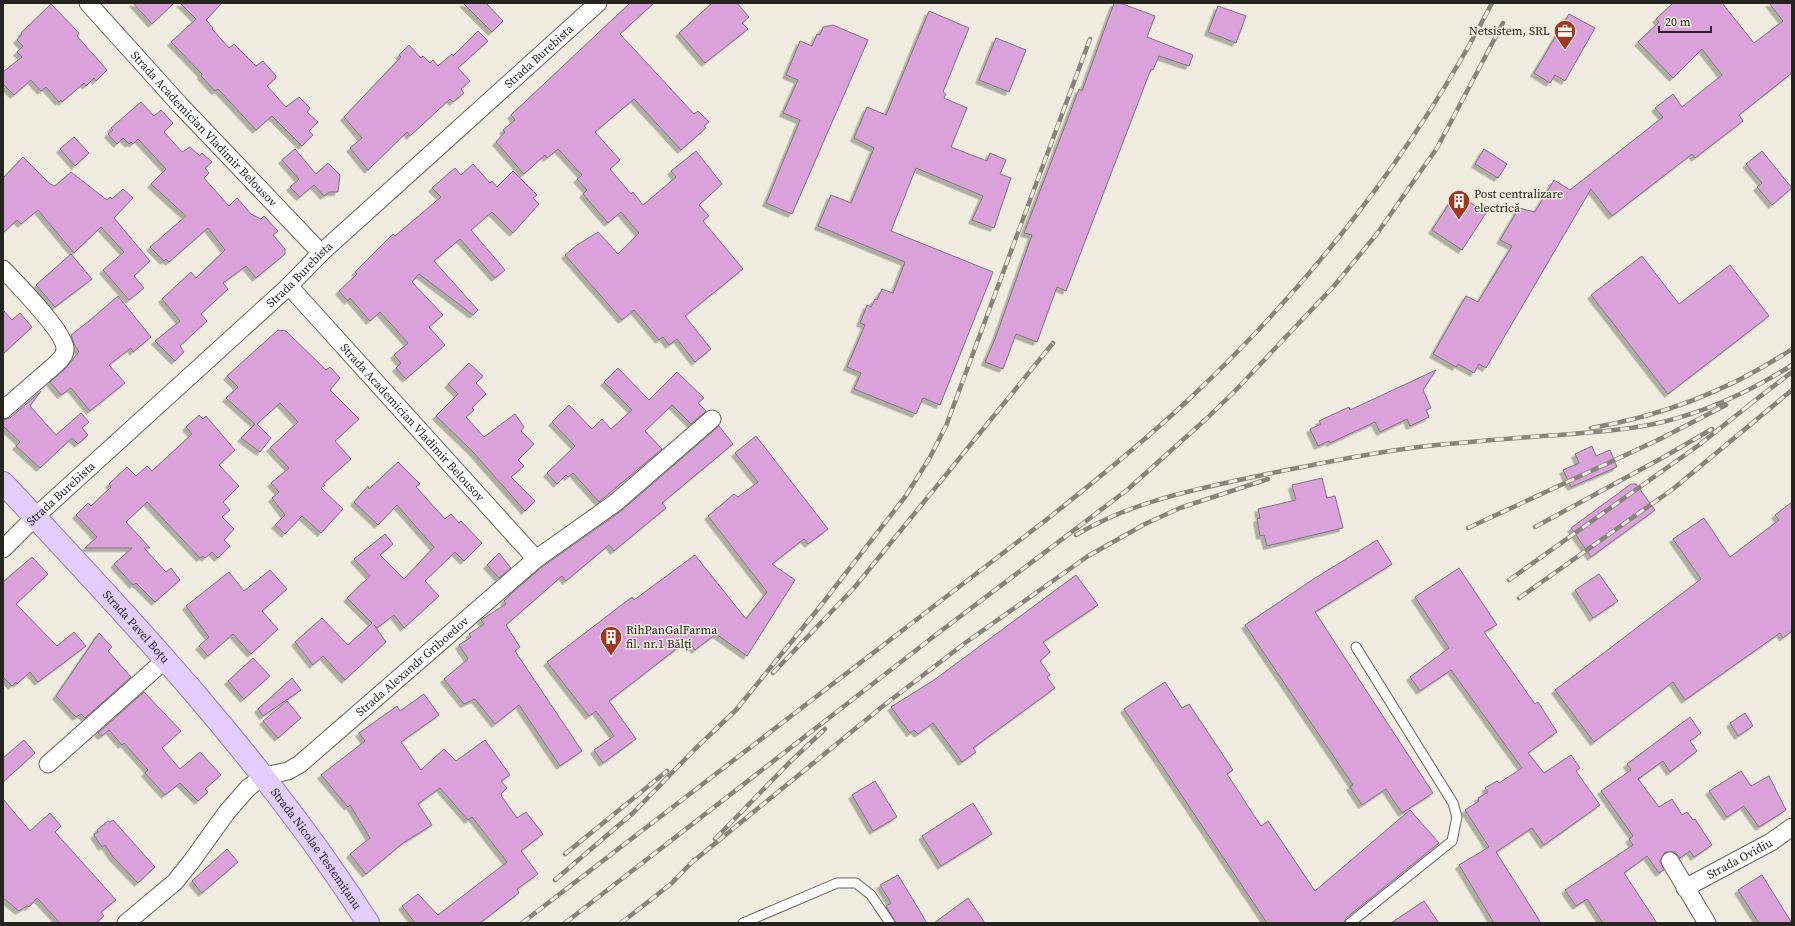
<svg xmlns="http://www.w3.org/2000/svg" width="1795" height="926" font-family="'Source Serif 4',serif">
<defs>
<filter id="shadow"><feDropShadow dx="-3.5" dy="3.5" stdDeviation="0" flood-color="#0004"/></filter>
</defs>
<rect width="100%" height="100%" fill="#efebde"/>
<path fill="#dba1da" stroke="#7c737b" filter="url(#shadow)" d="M133 3H174L152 24Z
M180 3H222L206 20 213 28 212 29 229 48 234 44 256 66 263 61 276 76 275 79 267 86 286 107 299 97 310 108 307 112 318 122 309 131 313 135 302 146 272 116 256 130 218 89 215 91 201 76 202 74 171 42 196 19Z
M463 3H486L503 21 492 32Z
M630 3H654L620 34 694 114 698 111 709 122 704 126 706 128 681 150 634 99 595 132 620 160 610 169 631 194 633 192 643 205 676 177 671 171 696 151 722 184 699 205 709 216 703 221 743 269 685 316 711 349 695 362 677 339 669 345 663 337 659 340 634 310 622 320 565 255 577 245 598 232 618 254 639 233 621 212 608 223 583 194 587 190 577 179 582 175 558 149 547 158 545 155 524 174 496 142 505 132 503 130 515 120 511 115Z
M712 3H737L749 17 742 23 748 29 705 63 679 33Z
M1114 3H1120L1155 16 1147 37 1193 55 1189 66 1159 56 1153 70 1151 69 1066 291 1057 287 1037 342 1016 334 1003 369 985 362 995 339 1032 235 1024 233 1079 89 1082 91Z
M1673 3H1722L1754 43 1783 21 1769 3H1792V73L1739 115 1743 121 1695 158 1692 154 1612 216 1591 189 1486 368 1479 364 1474 373 1458 364 1456 367 1433 354 1466 296 1478 302 1512 246 1500 240 1519 208 1535 212 1554 180 1570 190 1663 117 1655 108 1673 94 1682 107 1722 75 1702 49 1673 78 1638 42 1659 22 1656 19Z
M51 4 79 33 77 36 107 70 96 81 94 78 86 86 84 83 62 102 61 100 59 102 46 87 41 91 31 80 14 95 3 84V72L22 57 17 52 23 46 17 40 22 34 21 33Z
M1218 6 1246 16 1236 43 1208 32Z
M929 11 969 28 943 92 946 94 944 98 967 108 951 147 987 161 990 153 1006 160 1000 174 1011 178 994 228 972 220 983 196 916 168 891 231 993 272 940 405 923 398 916 414 854 389 861 373 847 367 865 325 860 323 867 305 871 307 875 299 877 300 882 289 893 293 905 262 818 226 831 195 851 203 874 148 854 138 867 107 886 115Z
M1569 14 1595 28 1565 81 1555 75 1550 83 1534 73Z
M833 25 868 40 792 214 766 203 800 120 783 113 798 80 786 75 800 41 812 46 817 34 820 35 823 27Z
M478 31 488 41 458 68 470 81 461 89 464 93 453 102 450 99 410 136 407 132 368 170 350 148 362 138 344 117 401 57 399 55 409 45 421 58 423 56 430 63 433 60 438 66 452 54 453 56Z
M996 38 1026 50 1009 92 979 80Z
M141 102 154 116 161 110 173 123 164 132 182 152 190 147 200 156 202 153 212 162 205 168 209 173 204 178 229 206 237 198 251 214 261 219 264 216 278 231 273 235 285 249V254L256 278 246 266 223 283 228 289 201 314 207 321 180 346 184 352 175 361 155 341 180 321 162 299 191 272 196 278 225 250 208 228 169 262 166 259 164 261 150 247 186 216 151 184 166 169 138 139 133 144 131 142 129 144 123 138 117 144 108 134 113 130 111 128Z
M74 137 89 153 75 166 60 149Z
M295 149 316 174 328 163 340 175 338 192H329L324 196 314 185 300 197 290 187 299 179 282 160Z
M1484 149 1507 164 1498 178 1475 164Z
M1762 151 1792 188 1772 205 1757 187 1762 183 1746 164Z
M23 157 50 184 55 186 71 172 107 200 110 197 112 199 123 189 133 198 114 218 150 261 134 276 144 288 129 300 103 270 124 252 101 227 74 253 38 210 21 224 17 220 3 233V178Z
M473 164 490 183 492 181 497 187 513 171 537 195 533 198 539 204 513 233 492 212 471 230 505 270 495 278 460 239 434 261 478 310 473 315 419 274 412 282 443 315 429 327 445 345 406 379 396 368 401 363 394 355 408 343 380 312 370 321 350 298 348 301 339 291 357 274 355 272 393 234 395 236 441 197 432 188 455 168 461 175Z
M1456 193 1486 213 1462 250 1432 230Z
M71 254 92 279 55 307 36 285Z
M1642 256 1679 304 1730 265 1769 316 1668 394 1591 295Z
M118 296 151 337 133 352 131 348 109 365 125 383 90 411 71 388 61 395 50 382 65 369 79 352 75 346 71 335 89 321Z
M3 310 12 320 20 313 32 327 3 354Z
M278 330 286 331 326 370 330 367 340 378 330 390 359 419 335 441 351 459 323 484 325 485 321 488 343 509 321 533 302 516 285 534 275 525 285 515 272 498 279 492 271 483 289 468 270 448 298 422 280 403 257 424 271 438 260 452 241 438 255 424 226 398 238 387 227 376Z
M469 363 483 376 476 383 486 394 472 408 474 410 466 417 484 437 515 414 524 427 521 431 534 444 518 460 524 466 511 477 535 501 525 511 473 452 436 416 458 394 448 384Z
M618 368 649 400 677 372 704 398 698 403 706 411 691 424 672 405 645 431 662 449 599 502 573 473 568 477 566 475 557 484 547 473 575 446 552 422 569 405 592 429 602 419 611 429 632 410 604 382Z
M1436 370 1423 390 1431 408 1426 410 1429 417 1410 426 1407 419 1380 432 1375 422 1330 443 1329 441 1318 446 1310 429 1321 424 1319 421 1349 407 1350 410Z
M41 391 30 406 56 435 81 413 89 422 82 428 88 435 78 444 72 438 40 468 16 446 20 442 3 426V420L10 418Z
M199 415 203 419 206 416 235 450 219 465 239 486 223 502 230 510 222 517 234 529 224 540 230 546 218 558 212 552 205 558 203 556 200 558 147 502 126 522 150 548H144L166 572 171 568 180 580 155 602 136 583 133 585 114 564 132 548H85L97 537 76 515 88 503 91 506 111 487 109 484 127 467 136 476 147 466 152 471 192 434 186 427Z
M719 426 733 444 662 503 666 508 614 551 609 545 566 581 562 576 506 625 520 647 515 651 582 751 560 766 519 705 495 724 475 699 464 704 444 679 468 659 459 645 471 637 469 634 484 624 481 620 506 604 504 601 512 593 542 567 621 511Z
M756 436 828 529 808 544 804 539 772 564 795 580 747 656 716 634 695 650 688 640 609 701 636 739 603 763 594 750 614 736 596 711 589 716 547 662 632 597 634 600 695 555 746 619 767 592 708 516 734 494 738 497 758 482 735 453Z
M1592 446 1596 456 1610 450 1617 467 1571 487 1563 470 1579 463 1575 454Z
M398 462 420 484 416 487 445 519 451 514 459 523 461 521 482 543 464 561 455 552 425 581 439 596 404 628 394 615 377 628 374 625 386 642 345 680 323 656 313 665 295 642 322 618 348 645 372 623 347 598 370 576 354 559 385 534 393 544 380 555 404 579 434 547 397 505 378 525 354 502 368 486 369 489Z
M1322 478 1327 498 1335 496 1343 528 1267 546 1264 535 1260 536 1257 519 1260 518 1258 509 1296 500 1292 485Z
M1631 484H1636L1655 510 1591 557 1571 528Z
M1792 502V631L1783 638 1780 633 1685 700 1673 682 1594 742 1555 690 1701 579 1673 539 1704 518 1730 557 1779 520 1775 515Z
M1377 540 1392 564 1315 612 1433 793 1402 813 1386 789 1362 805 1350 787 1353 785 1245 625 1315 578Z
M499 553 511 568 499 578 487 565Z
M32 557 48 574 16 604 57 646 74 632 86 646 38 682 30 672 17 684 16 682 12 686 3 677V582Z
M1459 568 1497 625 1484 632 1535 704 1538 702 1557 732 1528 753 1544 773 1571 755 1580 768 1576 771 1600 805 1544 845 1532 828 1496 852 1541 923H1494L1459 865 1489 847 1465 810 1479 801 1478 798 1488 792 1485 788 1497 781 1499 783 1522 768 1451 670 1420 691 1410 677 1449 648 1415 597Z
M270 570 287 589 262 611 278 629 251 654 233 634 208 656 199 646 209 637 186 606 229 572 244 591Z
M1599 574 1618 601 1593 618 1575 590Z
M1076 575 1098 605 1043 642 1050 652 1040 661 1050 675 1047 677 1055 688 973 748 976 752 962 762 933 723 918 734 914 730 910 733 891 707 934 680Z
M99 633 112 647 108 651 131 677 85 718 81 714 76 717 56 696Z
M253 658 270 676 244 699 228 681Z
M292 678 301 690 263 716 258 709Z
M1165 682 1182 708 1189 704 1233 770 1227 774 1261 826 1268 821 1315 891 1410 810 1439 843 1346 918 1344 923H1267L1124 709Z
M144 692 181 731 162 748 180 769 200 752 221 775 205 789 208 792 198 801 180 783 165 795 145 773 148 770 124 743 122 745 109 730 102 736 98 733Z
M424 694 439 715 401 742 421 770 444 749 456 761 485 740 510 775 501 781 507 788 501 794 502 797 517 818 526 812 543 834 521 851 538 874 517 889 519 893 480 923H415L402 906 418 894 438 915 507 862 472 817 468 820 440 788 418 804 432 825 403 843 366 874 350 854 370 838 350 805 348 807 321 775 365 741 359 733 397 706 400 711Z
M287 701 301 718 278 738 263 721Z
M1745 713 1753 726 1738 736 1730 723Z
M1690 717 1701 733 1690 741 1697 751 1670 772 1663 761 1638 779 1659 807 1672 799 1682 815 1687 812 1693 820 1695 819 1712 845 1694 857 1690 851 1680 858 1675 852H1665L1660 861 1664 870 1659 873 1647 856 1624 873 1657 923H1603L1587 899 1576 906 1565 890 1633 845 1629 839 1633 836 1601 791 1631 770 1627 764Z
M24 740 35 753 3 782V758Z
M1741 771 1751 786 1769 776 1786 810 1759 827 1744 806 1727 817 1709 791Z
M875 781 897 817 873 831 852 795Z
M3 799 30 831 50 813 61 826 55 832 116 900 101 912 104 916 96 923H60L37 898 29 907 27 906 19 911 3 898Z
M973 803 992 834 941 866 922 836Z
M113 820 155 867 138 883 113 857 105 845 102 847 94 835 98 832 97 830 108 821 110 822Z
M227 849 238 862 202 893 192 881Z
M898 875 927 923H896L886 906 891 903 880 885Z
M1762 875 1785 912 1792 923H1759L1738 890Z
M968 898 985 923H934Z
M1424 901 1439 923H1391Z"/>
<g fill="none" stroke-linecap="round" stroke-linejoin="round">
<g stroke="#676359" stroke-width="11">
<path id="service" d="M743 923 837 883H856L871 895 890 923
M1350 923 1452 841 1457 817 1453 803 1356 647"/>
</g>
<g stroke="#676359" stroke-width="19">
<g id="minor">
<path id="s1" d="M88 3 180 105 321 253"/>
<path d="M3 269C16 283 65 332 65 349 65 356 60 360 56 364L3 410"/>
<path id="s2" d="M289 286 536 559"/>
<path id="s3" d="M3 549 35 517 289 286 321 253 598 3"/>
<path d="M48 764 165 660"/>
<path d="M1670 861 1707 923"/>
<path id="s4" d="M1685 888 1771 842 1792 827"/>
<path id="s5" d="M126 923 175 882 191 862 227 812 248 788 264 776 288 771 300 764 536 559 615 503 712 419"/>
</g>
</g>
<g stroke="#957cb1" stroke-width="24">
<g id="primary">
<path id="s6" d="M3 483C133 621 265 762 368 923"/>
</g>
</g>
<use href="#service" stroke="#fff" stroke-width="9"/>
<use href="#minor" stroke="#fff" stroke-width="17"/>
<use href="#primary" stroke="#e3cdff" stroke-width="22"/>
<g stroke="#86847b" stroke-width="4.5">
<path id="rail" d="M1749 405 1792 372
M1591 428C1662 416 1732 389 1792 349
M1535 527 1662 458 1712 429
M1468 528 1658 440 1726 405
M1076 535C1134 500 1202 488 1267 474 1333 461 1392 448 1459 443 1492 440 1525 437 1559 435 1594 432 1629 430 1663 422 1708 411 1753 390 1792 365
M1509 580 1699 445 1753 402
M1519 598 1673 489 1792 390
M773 673 854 588 1053 343
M715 839 789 763 825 729
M565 854 667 771
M690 864 883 706 965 643 1088 556 1145 524 1180 508 1268 479
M555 880 633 813 696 748 736 710 818 609 905 497 929 459 946 426 1090 39
M522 923 1046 520C1094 482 1141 444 1186 402 1308 288 1415 152 1492 3
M565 923 933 637 1127 490 1205 420 1234 392 1334 286 1376 235 1437 148 1503 23
M621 923 672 883 694 860"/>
</g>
<use href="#rail" stroke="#efebde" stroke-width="3" stroke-dasharray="9" stroke-linecap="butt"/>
</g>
<defs>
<g id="office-pin" transform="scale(1.15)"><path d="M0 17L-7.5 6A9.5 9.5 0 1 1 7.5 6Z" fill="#a0371e" stroke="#efebde"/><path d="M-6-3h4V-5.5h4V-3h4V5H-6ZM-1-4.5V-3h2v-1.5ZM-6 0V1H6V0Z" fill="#fff"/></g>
<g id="building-pin" transform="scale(1.15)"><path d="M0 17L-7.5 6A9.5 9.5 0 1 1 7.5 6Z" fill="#a0371e" stroke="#efebde"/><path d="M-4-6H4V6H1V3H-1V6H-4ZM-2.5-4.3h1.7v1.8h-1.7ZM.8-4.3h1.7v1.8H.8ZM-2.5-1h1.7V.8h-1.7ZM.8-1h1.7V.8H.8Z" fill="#fff"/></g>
</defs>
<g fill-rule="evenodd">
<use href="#office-pin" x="1565" y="31"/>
<use href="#building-pin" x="1459" y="201"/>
<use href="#building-pin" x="611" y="637"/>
</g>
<g text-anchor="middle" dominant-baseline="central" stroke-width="3" stroke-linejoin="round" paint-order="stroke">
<g font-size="12" fill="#25241f" stroke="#efebde" text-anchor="start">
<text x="1550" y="31" text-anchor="end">Netsistem, SRL</text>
<text x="1474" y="194">Post centralizare<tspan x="1474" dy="14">electrică</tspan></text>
<text x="626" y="630">RihPanGalFarma<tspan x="626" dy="14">fil. nr.1 Bălți</tspan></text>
</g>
<g font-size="12" fill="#25241f" stroke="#efebde">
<text stroke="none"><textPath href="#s3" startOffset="728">Strada Burebista</textPath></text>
<text stroke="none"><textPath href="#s1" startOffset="171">Strada Academician Vladimir Belousov</textPath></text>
<text stroke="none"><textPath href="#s3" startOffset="404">Strada Burebista</textPath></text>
<text stroke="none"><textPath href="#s2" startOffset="184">Strada Academician Vladimir Belousov</textPath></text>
<text stroke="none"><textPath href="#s3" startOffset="80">Strada Burebista</textPath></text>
<text stroke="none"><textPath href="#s6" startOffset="196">Strada Pavel Boțu</textPath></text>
<text stroke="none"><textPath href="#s5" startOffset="390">Strada Alexandr Griboedov</textPath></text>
<text stroke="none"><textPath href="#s6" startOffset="482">Strada Nicolae Testemițanu</textPath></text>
<text stroke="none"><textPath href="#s4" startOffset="62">Strada Ovidiu</textPath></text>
</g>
</g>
<rect width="1795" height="926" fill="none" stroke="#25241f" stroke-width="8"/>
<path d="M1659 26v6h52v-6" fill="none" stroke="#25241f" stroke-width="2"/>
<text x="1665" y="26" font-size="12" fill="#25241f" stroke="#efebde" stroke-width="3" paint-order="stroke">20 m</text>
</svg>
